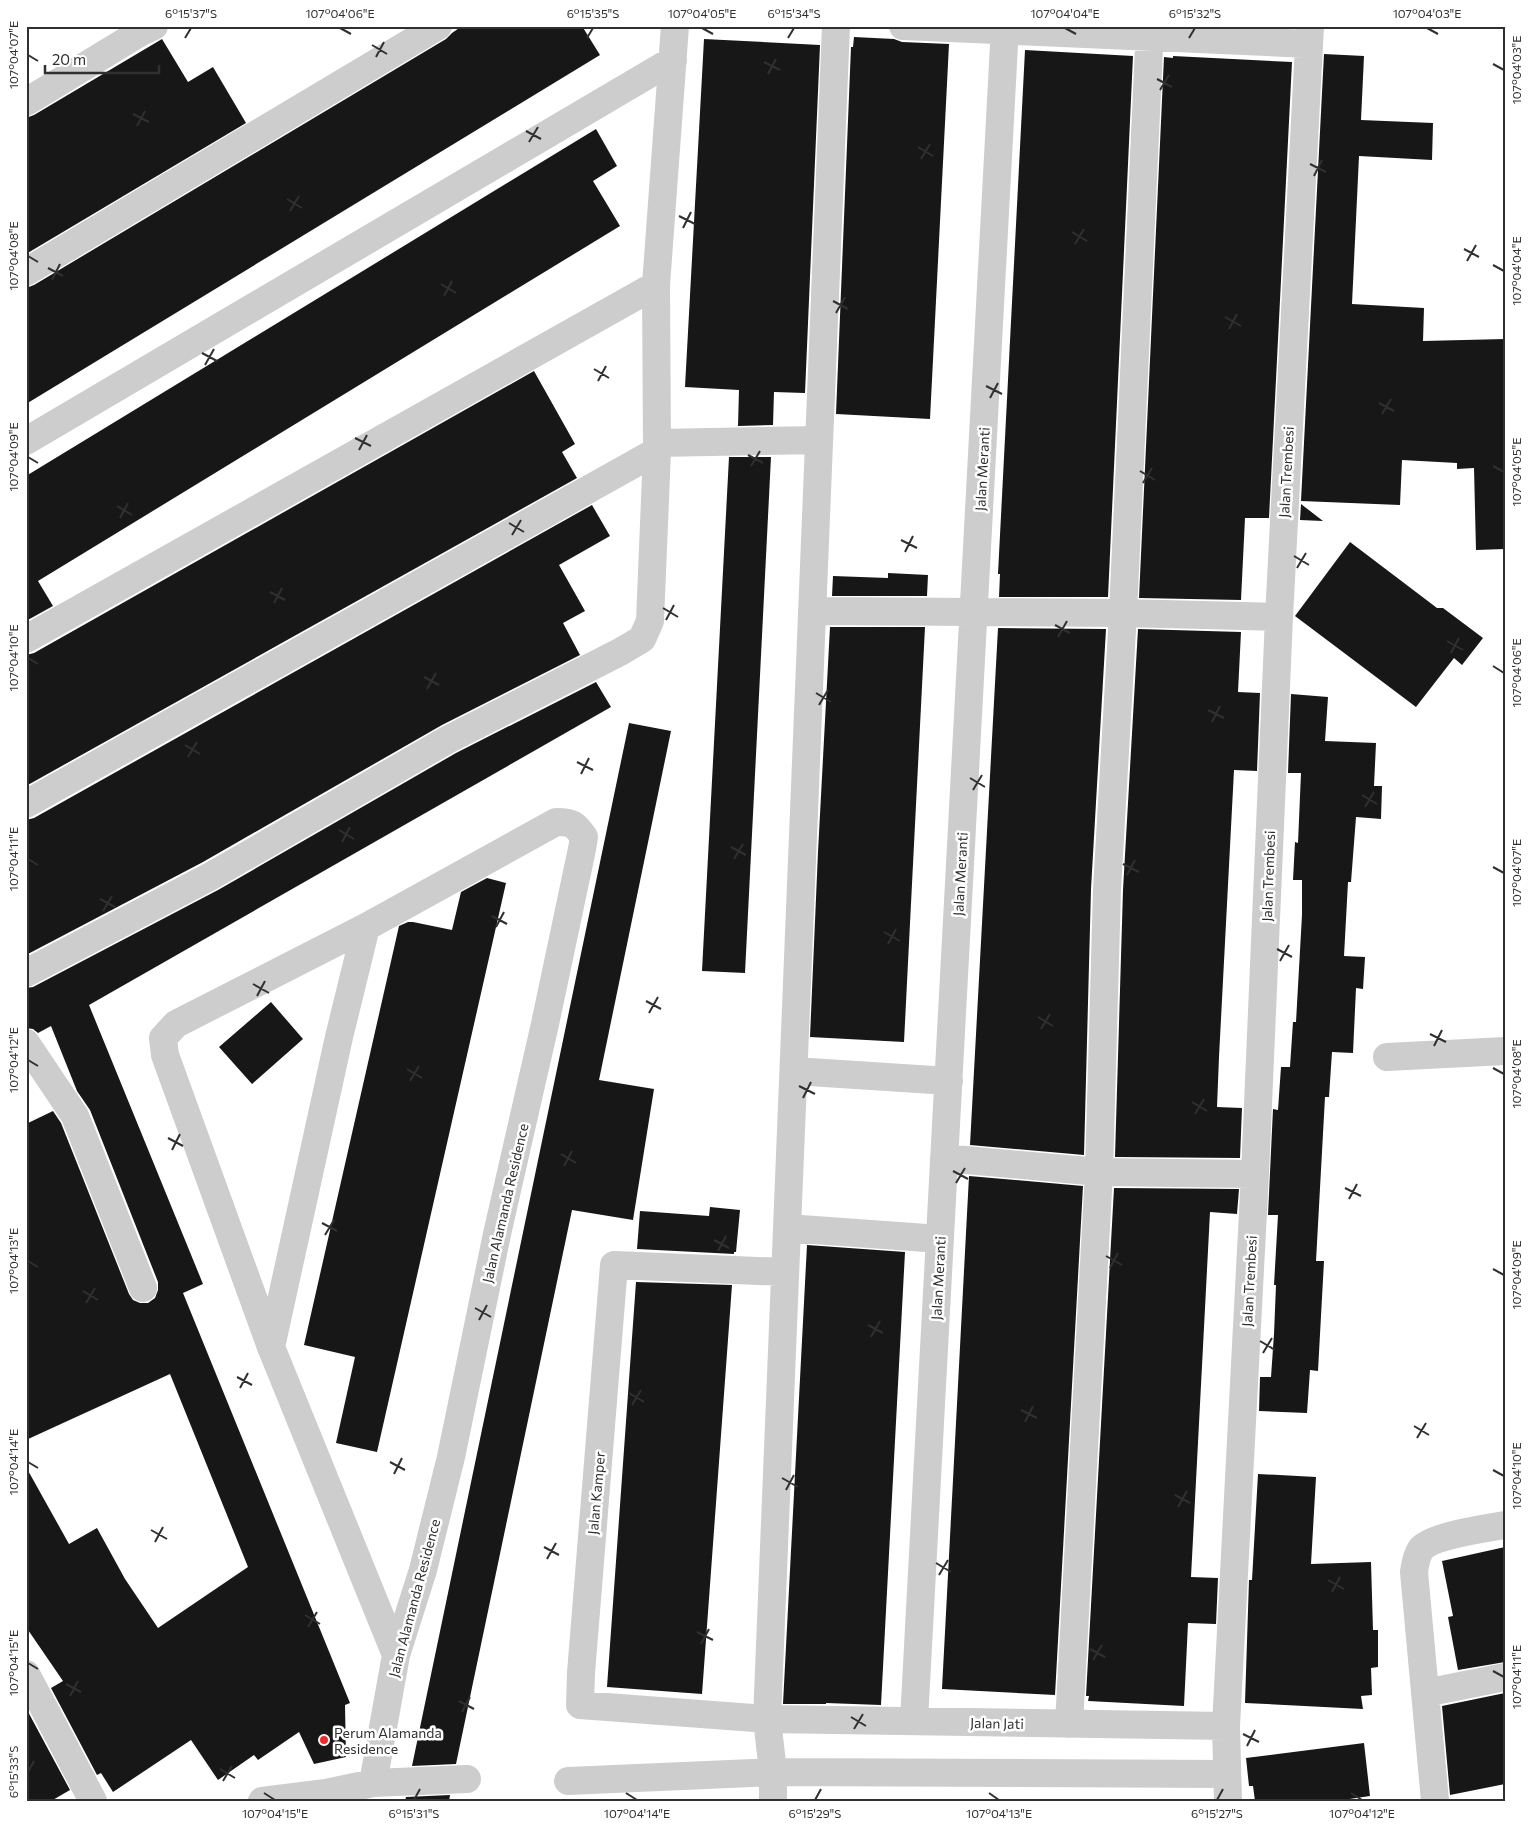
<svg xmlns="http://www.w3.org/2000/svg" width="1531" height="1827" font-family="Commissioner,sans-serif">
<rect width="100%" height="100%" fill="#fff"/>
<path fill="#171717" d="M462 26H582L600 55 26 404V288L34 285 446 39 452 33Z
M854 37 894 39 902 42 949 44 930 419 836 414 851 47H853Z
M162 39 188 82 213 67 246 123 26 254V118L34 115Z
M704 39 820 45 805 393 774 392 773 425 738 426 739 390 685 387Z
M1025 50 1133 56 1108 597H999L1000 574H998Z
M1324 54 1364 56 1361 120 1433 123 1432 160 1359 156 1352 304 1424 308 1423 341 1505 339V549L1476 550 1474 468 1457 469V463L1402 460 1400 505 1301 501Z
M1173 56 1292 62 1269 518H1245L1241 600 1139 598 1164 57 1173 58Z
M596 129 617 166 593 181 620 226 38 581 53 606 26 621V476Z
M534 371 575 444 562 452 577 478 26 786V655L34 653Z
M729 457H771L745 973 702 971Z
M1301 504 1323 521 1300 520Z
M592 505 610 536 559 565 585 611 563 623 580 655 442 725 203 862 26 955V820L34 818Z
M1350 542 1437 608H1443L1483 638 1462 665 1454 658 1416 707 1295 616Z
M888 573 928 575 927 596H832L833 576 888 578Z
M830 627H925L904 1042 810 1037 818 852Z
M998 628 1106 629 1091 889 1084 1155 970 1145Z
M1138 629 1241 632 1238 692 1260 693 1257 771 1234 770 1219 1057 1217 1107 1242 1108 1240 1158 1115 1157 1123 890Z
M596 682 611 707 89 1005 203 1284 183 1293 350 1703 345 1705 346 1757 314 1764 299 1732 258 1760 254 1755 218 1780 191 1740 113 1792 101 1773 97 1775 51 1688 63 1681 26 1627V1467L69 1544 97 1528 125 1579 158 1628 248 1567 170 1374 26 1440V1124L53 1111 61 1123 129 1294 133 1300 140 1303H148L155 1298 158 1290V1282L90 1110 77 1091 51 1026 38 1033 33 1029 26 1028V988L33 987 218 890 456 753Z
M1291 694 1328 697 1325 741 1376 743 1374 786H1382L1381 819 1356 817 1351 882H1348L1344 956 1365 957 1363 989 1356 988 1353 1053 1332 1052 1329 1097H1325L1316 1261H1324L1318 1371 1310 1370 1307 1413 1259 1411 1260 1377H1271L1274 1334 1276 1285H1274L1278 1215H1268L1273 1109 1278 1110 1281 1067H1290L1293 1022H1296L1302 915V880H1293L1295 842 1298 843 1301 773H1288Z
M629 723 671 731 599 1080 654 1089 633 1220 572 1210 456 1764 412 1766Z
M487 878 506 883 377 1452 336 1443 355 1357 304 1345 399 926 408 922H413L452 930 461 892Z
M271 1002 303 1039 252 1084 219 1047Z
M969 1176 1083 1186 1055 1695 942 1689Z
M1114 1188 1239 1189 1237 1214 1210 1212 1191 1577 1218 1578 1216 1624 1188 1623 1184 1706 1088 1701 1089 1696H1086Z
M710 1207 740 1210 736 1252H734V1254L637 1249 640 1211 709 1216Z
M807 1245 905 1252 881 1705 826 1703V1704H783Z
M636 1282 732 1285 702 1694 607 1687Z
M1258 1474 1316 1477 1311 1564 1371 1562 1373 1630H1378V1667L1371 1668 1372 1695 1361 1696 1363 1709 1245 1703 1249 1580H1252Z
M1505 1547V1662L1458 1670 1448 1617 1453 1616 1442 1561Z
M1505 1693V1784L1450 1795 1442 1706Z
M26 1708 70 1790 51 1801H26Z
M1364 1743 1370 1796 1336 1801H1255L1253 1786H1249L1246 1758Z
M450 1795 449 1801H405L406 1797Z"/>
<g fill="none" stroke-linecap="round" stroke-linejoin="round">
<path stroke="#cdcdcd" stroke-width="28" d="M903 26 1309 44
M26 102 141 32 154 26
M26 272 438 26
M26 441 673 60
M657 443 819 440
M812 611 1123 613 1279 617
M26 639 656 285
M26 804 657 451
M26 973 211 876 449 739 620 652 642 639 650 621 657 451 656 285 675 26
M26 1043 75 1116 143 1288
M1387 1057 1505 1051
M794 1071 949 1081
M944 1158 1099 1172 1255 1174
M787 1228 940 1239
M785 1272 614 1265 581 1673 580 1705 767 1719 1226 1726
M271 1347 339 1037 366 927
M26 1674 93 1801
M1425 1693 1505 1677
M914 1721 1005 26
M1069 1724 1099 1172 1107 889 1123 613 1150 26
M568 1781 773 1772 1227 1774
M373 1783 396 1655 423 1570 451 1457 497 1234 545 1024 582 849 584 837C575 824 572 822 556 822L366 927 176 1024 163 1038 165 1055 271 1347 396 1655
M262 1801 326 1793 373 1783 467 1779
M773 1801V1772L767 1719 836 26
M1228 1801 1226 1726 1255 1174 1279 617 1310 26
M1435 1801 1414 1572C1415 1564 1417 1555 1421 1549 1432 1536 1487 1528 1505 1525"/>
</g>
<path fill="none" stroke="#303030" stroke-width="2" d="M340 28 351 34M702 28 713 34M1065 28 1076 34M1427 28 1438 34M185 38 191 28M587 38 593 28M788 38 794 28M1189 38 1195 28M372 45 387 54M28 55 38 61M376 57 384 42M764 62 780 70M1493 64 1504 70M768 74 776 59M1157 79 1172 87M1160 90 1169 75M133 114 149 122M137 126 145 111M526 131 541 139M529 142 538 127M918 147 933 156M921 159 930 144M1310 164 1326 172M1314 176 1322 160M287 199 302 208M290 211 299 196M679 216 695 224M683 228 691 212M1072 232 1087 241M1075 244 1084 229M1464 249 1479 257M28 256 38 262M1467 261 1476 245M1493 265 1504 271M48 268 63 276M52 280 60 264M441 284 456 293M444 296 452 281M833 301 848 309M836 313 845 297M1225 317 1241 326M1229 329 1237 314M202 353 217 361M205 365 214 349M594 369 609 378M598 381 606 366M986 386 1002 394M990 398 998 383M1379 403 1394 411M1382 414 1391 399M355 438 371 446M359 450 367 435M748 455 763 463M28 457 38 463M751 466 760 451M1493 466 1504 472M1140 471 1155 480M1143 483 1152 468M117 506 132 515M120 518 128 503M509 523 524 532M512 535 521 520M901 540 917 548M905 552 913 536M1294 556 1309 565M1297 568 1306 553M270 592 285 600M274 603 282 588M663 608 678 617M666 620 674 605M1055 625 1070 633M1058 637 1067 621M1447 641 1463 650M1451 653 1459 638M28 658 38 664M1493 666 1504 673M424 677 439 685M427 689 436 673M816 693 831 702M819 705 828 690M1208 710 1224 718M1212 722 1220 706M185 745 200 754M188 757 197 742M577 762 593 770M581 774 589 758M970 778 985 787M973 790 982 775M1362 795 1377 804M1365 807 1374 792M339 830 354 839M342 842 350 827M731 847 746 855M28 859 38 865M734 859 743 844M1123 864 1139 872M1493 867 1504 873M1127 875 1135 860M100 899 115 907M103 911 112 896M492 916 507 924M496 927 504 912M884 932 900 941M888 944 896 929M1277 949 1292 957M1280 961 1289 945M253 984 269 993M257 996 265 981M646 1001 661 1009M649 1013 658 997M1038 1017 1053 1026M1041 1029 1050 1014M1430 1034 1446 1042M1434 1046 1442 1030M28 1060 38 1066M1493 1068 1504 1074M407 1069 422 1078M410 1081 419 1066M799 1086 815 1094M803 1098 811 1082M1192 1102 1207 1111M1195 1114 1204 1099M168 1138 183 1146M172 1150 180 1134M561 1154 576 1163M564 1166 572 1151M953 1171 968 1179M956 1183 965 1168M1345 1188 1361 1196M1349 1199 1357 1184M322 1223 337 1231M325 1235 334 1220M714 1240 729 1248M718 1251 726 1236M1106 1256 1122 1265M28 1261 38 1267M1110 1268 1118 1253M1493 1269 1504 1275M83 1291 98 1300M86 1303 95 1288M475 1308 491 1317M479 1320 487 1305M868 1325 883 1333M871 1337 880 1321M1260 1341 1275 1350M1263 1353 1272 1338M237 1377 252 1385M240 1388 248 1373M629 1393 644 1402M632 1405 641 1390M1021 1410 1037 1418M1025 1422 1033 1406M1414 1426 1429 1435M1417 1438 1426 1423M28 1462 38 1468M390 1462 405 1470M1493 1470 1504 1476M394 1474 402 1458M782 1478 798 1487M786 1490 794 1475M1175 1495 1190 1503M1178 1507 1187 1491M151 1530 167 1539M155 1542 163 1527M544 1547 559 1555M547 1559 556 1543M936 1563 951 1572M939 1575 948 1560M1328 1580 1344 1589M1332 1592 1340 1577M305 1615 320 1624M308 1627 317 1612M697 1632 713 1640M701 1644 709 1629M1090 1649 1105 1657M1093 1660 1102 1645M28 1663 38 1669M1493 1671 1504 1677M66 1684 81 1692M70 1696 78 1681M459 1701 474 1709M462 1712 470 1697M851 1717 866 1726M854 1729 863 1714M1243 1734 1259 1742M1247 1746 1255 1730M220 1769 235 1778M28 1772 34 1761M223 1781 232 1766M264 1793 275 1800M626 1793 637 1800M989 1793 999 1800M1351 1793 1362 1800M414 1800 420 1789M815 1800 821 1789M1217 1800 1223 1789"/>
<circle fill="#f12a29" stroke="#fff" stroke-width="2" cx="324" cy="1740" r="5"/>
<g text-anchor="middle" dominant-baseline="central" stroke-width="5" stroke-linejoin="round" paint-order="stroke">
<g font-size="14" fill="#303030" stroke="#fff">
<text transform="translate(982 469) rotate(-87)">Jalan Meranti</text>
<text transform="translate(1286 472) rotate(-87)">Jalan Trembesi</text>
<text transform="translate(960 874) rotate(-87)">Jalan Meranti</text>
<text transform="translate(1268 876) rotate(-88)">Jalan Trembesi</text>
<text transform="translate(505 1203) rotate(-77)">Jalan Alamanda Residence</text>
<text transform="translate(938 1278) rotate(-87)">Jalan Meranti</text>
<text transform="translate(1249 1281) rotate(-87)">Jalan Trembesi</text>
<text transform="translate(596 1493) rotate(-85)">Jalan Kamper</text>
<text transform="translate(414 1598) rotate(-75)">Jalan Alamanda Residence</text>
<text transform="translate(997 1723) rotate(1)">Jalan Jati</text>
</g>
<g font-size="14" fill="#303030" stroke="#fff" text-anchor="start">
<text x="334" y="1732">Perum Alamanda<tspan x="334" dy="16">Residence</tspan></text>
</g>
</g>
<rect width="1531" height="1827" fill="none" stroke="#ffffff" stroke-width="55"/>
<path d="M45 65v8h114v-8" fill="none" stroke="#303030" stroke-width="2.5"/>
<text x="52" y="65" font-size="15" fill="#303030" stroke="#ffffff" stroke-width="4" paint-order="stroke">20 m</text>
<rect x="28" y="28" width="1476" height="1772" fill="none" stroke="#303030" stroke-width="2"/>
<g font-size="12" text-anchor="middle" fill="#303030">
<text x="191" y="18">6°15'37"S</text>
<text x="340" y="18">107°04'06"E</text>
<text x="593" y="18">6°15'35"S</text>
<text x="702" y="18">107°04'05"E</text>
<text x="794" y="18">6°15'34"S</text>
<text x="1065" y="18">107°04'04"E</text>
<text x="1195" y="18">6°15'32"S</text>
<text x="1427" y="18">107°04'03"E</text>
<text transform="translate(14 55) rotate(-90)" y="4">107°04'07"E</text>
<text transform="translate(1517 70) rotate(-90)" y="4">107°04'03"E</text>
<text transform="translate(14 256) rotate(-90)" y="4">107°04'08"E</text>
<text transform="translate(1517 271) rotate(-90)" y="4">107°04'04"E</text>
<text transform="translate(14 457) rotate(-90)" y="4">107°04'09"E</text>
<text transform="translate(1517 472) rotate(-90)" y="4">107°04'05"E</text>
<text transform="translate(14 658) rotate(-90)" y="4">107°04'10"E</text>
<text transform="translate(1517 673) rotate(-90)" y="4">107°04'06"E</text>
<text transform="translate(14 859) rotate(-90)" y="4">107°04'11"E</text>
<text transform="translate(1517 873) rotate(-90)" y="4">107°04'07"E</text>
<text transform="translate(14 1060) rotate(-90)" y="4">107°04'12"E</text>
<text transform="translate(1517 1074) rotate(-90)" y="4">107°04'08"E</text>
<text transform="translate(14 1261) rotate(-90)" y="4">107°04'13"E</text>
<text transform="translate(1517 1275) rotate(-90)" y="4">107°04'09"E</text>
<text transform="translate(14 1462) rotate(-90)" y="4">107°04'14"E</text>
<text transform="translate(1517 1476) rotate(-90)" y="4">107°04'10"E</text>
<text transform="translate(14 1663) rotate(-90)" y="4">107°04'15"E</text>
<text transform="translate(1517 1677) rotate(-90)" y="4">107°04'11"E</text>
<text transform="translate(14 1772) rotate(-90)" y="4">6°15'33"S</text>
<text x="275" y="1818">107°04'15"E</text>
<text x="414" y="1818">6°15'31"S</text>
<text x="637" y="1818">107°04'14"E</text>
<text x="815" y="1818">6°15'29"S</text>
<text x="999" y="1818">107°04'13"E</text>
<text x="1217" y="1818">6°15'27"S</text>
<text x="1362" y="1818">107°04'12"E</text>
</g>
</svg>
